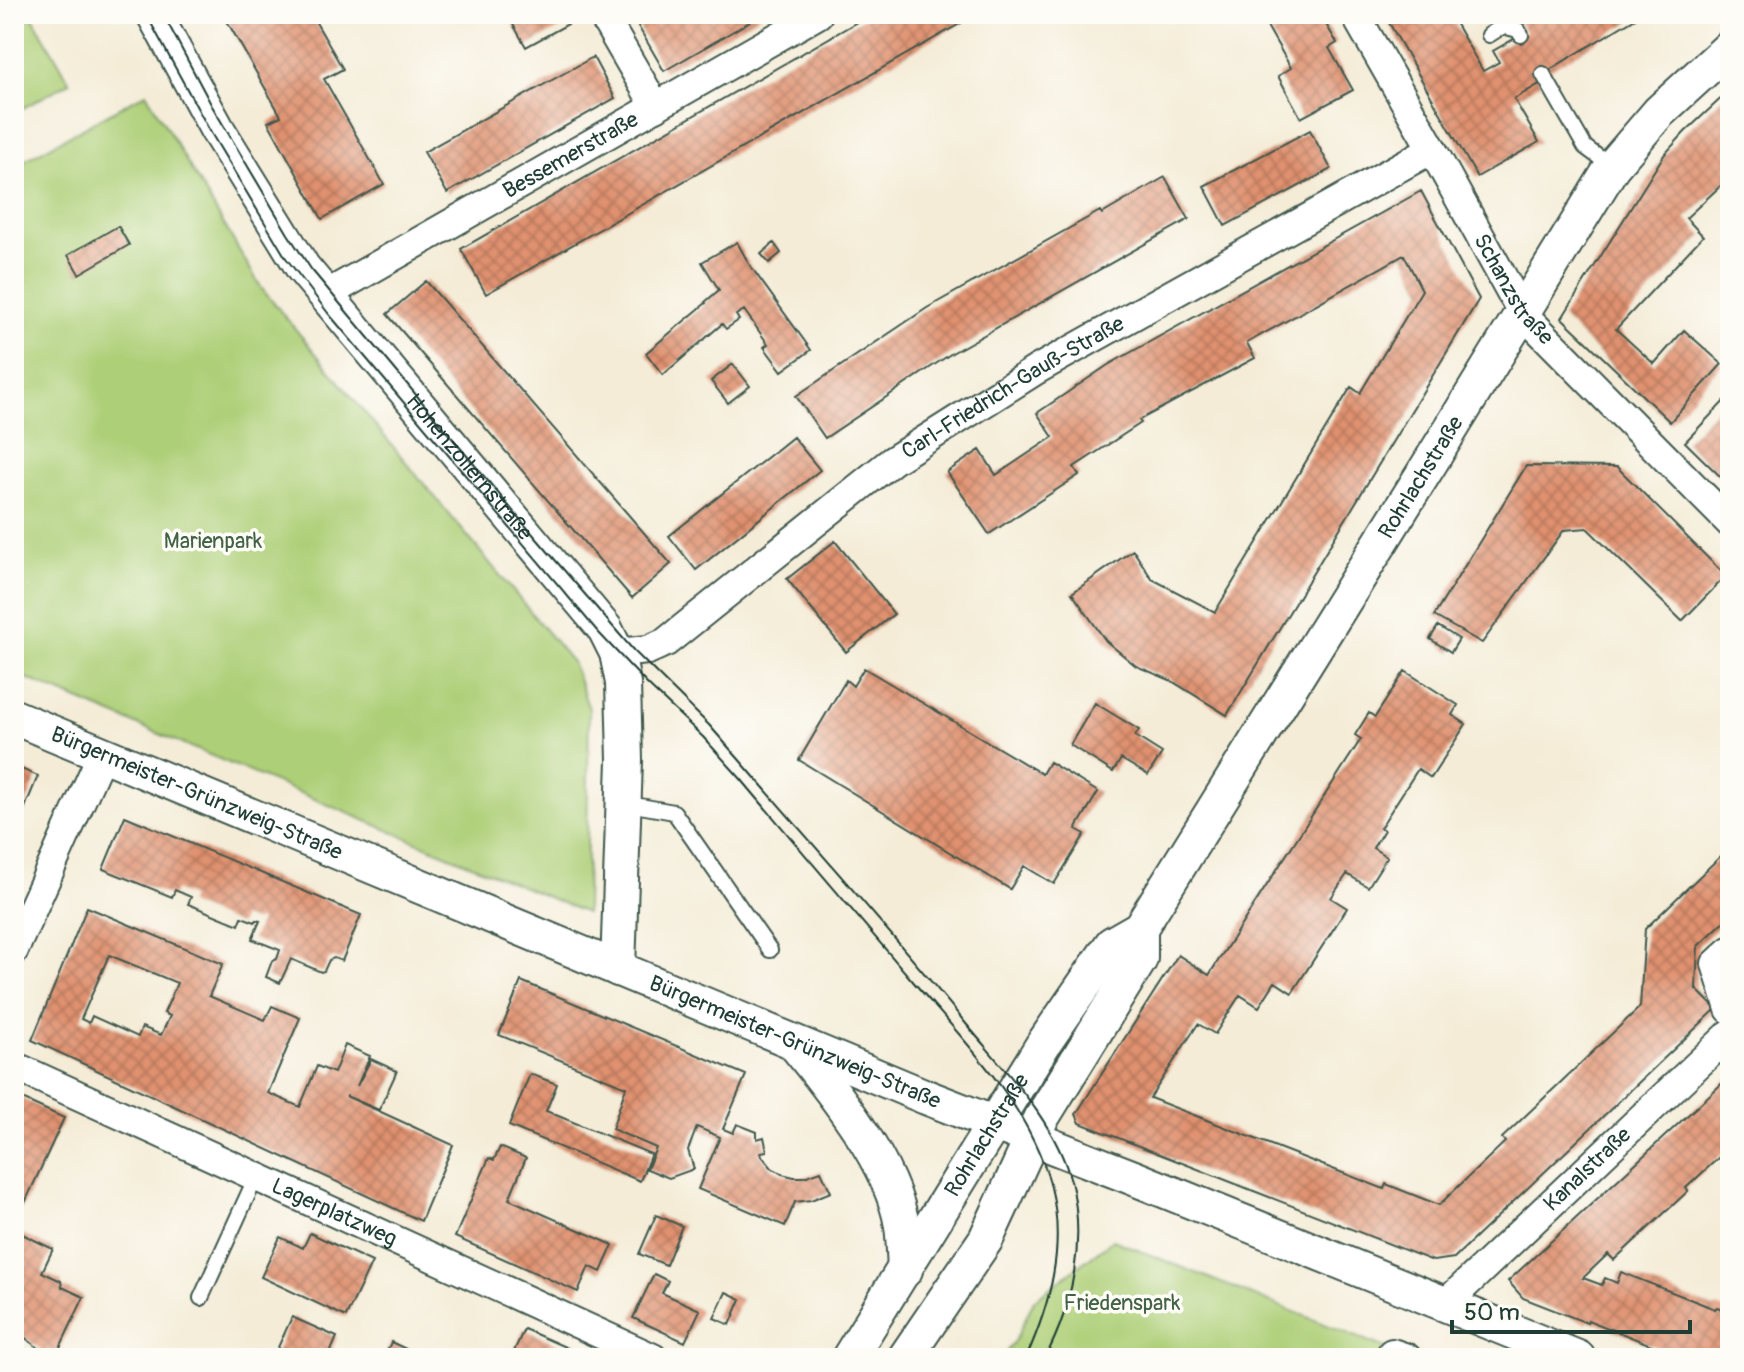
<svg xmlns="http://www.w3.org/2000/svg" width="1744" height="1372" font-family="Pangolin,sans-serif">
<defs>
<pattern id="building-cross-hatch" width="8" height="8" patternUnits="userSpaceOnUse" patternTransform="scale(2)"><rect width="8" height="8" fill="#e0916f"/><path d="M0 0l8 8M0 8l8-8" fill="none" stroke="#b5785c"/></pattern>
</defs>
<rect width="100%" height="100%" fill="#fdfcf7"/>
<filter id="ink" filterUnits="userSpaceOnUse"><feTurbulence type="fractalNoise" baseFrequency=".0125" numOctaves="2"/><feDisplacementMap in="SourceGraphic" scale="16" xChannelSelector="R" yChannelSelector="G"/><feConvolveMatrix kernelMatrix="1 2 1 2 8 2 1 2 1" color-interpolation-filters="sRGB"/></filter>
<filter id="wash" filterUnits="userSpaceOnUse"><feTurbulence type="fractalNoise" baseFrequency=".006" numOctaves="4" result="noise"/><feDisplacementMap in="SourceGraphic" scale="32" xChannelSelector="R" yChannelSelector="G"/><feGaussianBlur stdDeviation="1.8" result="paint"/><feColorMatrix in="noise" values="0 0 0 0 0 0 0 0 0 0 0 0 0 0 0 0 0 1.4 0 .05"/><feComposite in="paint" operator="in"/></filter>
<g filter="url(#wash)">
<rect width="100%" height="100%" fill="#f4ecd7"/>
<path fill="#adcf77" stroke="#668656" stroke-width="2" d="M14 14H31L70 82 14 113Z
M146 93 262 289 572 662 589 709 586 913 14 673V166Z
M1113 1240 1403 1355 1400 1358H1002L1017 1337 1034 1300Z"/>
<g id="blocks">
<path fill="url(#building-cross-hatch)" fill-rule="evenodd" d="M223 14H311L343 69 324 79 384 184 322 219 268 122 281 116Z
M507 14H562L568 24 526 47Z
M631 14H763L664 71Z
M871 14H977L486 294 461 249Z
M1269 14H1320L1337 43 1329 48 1353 90 1301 118 1278 76 1291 68 1267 26 1274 23Z
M1384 14H1450L1483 71 1499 62 1493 51 1526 32 1515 17 1520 14H1642L1538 77 1541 83 1514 99 1539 142 1477 177Z
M593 57 615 98 447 193 424 152Z
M1730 90V177L1686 218 1703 236 1616 329 1654 364 1684 330 1722 364 1670 422 1562 318 1664 155 1685 132Z
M1310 130 1331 169 1225 226 1204 186Z
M1165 177 1189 219 952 353 825 438 796 396 927 308 1100 211 1102 214Z
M1421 191 1479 299 1227 715 1170 680 1136 666 1106 641 1072 593 1133 550 1152 579 1215 612 1351 387 1360 393 1422 290 1404 255 1247 343 1255 358 1139 420 1141 423 1074 467 1079 475 989 534 947 472 980 450 996 475 1053 437 1037 413 1108 365Z
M118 226 129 245 79 274 68 255Z
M737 242 749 264 811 350 782 371 764 347 768 344 744 310 736 315 739 320 726 329 722 324 663 375 646 353 706 303 705 302 719 290 702 262Z
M774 243 781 253 769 263 761 254Z
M426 281 671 564 632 598 387 314Z
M733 364 750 386 728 403 711 381Z
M1730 395V486L1685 442Z
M793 437 820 470 696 570 669 536Z
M1526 466 1617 467 1726 576 1682 621 1587 528 1564 530 1482 643 1434 616Z
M835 541 894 614 846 652 787 579Z
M1438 626 1459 639 1451 652 1430 639Z
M864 668 1042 774 1049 762 1098 792 1076 829 1085 834 1054 884 1024 866 1010 889 799 760 846 680 853 686Z
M1405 671 1458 705 1452 715 1466 724 1431 778 1418 769 1380 828 1384 830 1373 848 1387 857 1368 887 1347 874 1331 898 1347 908 1292 993 1275 982 1259 1007 1240 995 1215 1034 1198 1024 1150 1098 1384 1189 1386 1184 1439 1205 1505 1142 1502 1138 1640 1007 1645 929 1730 847V916L1698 946 1696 989 1716 1009 1454 1258 1433 1261 1080 1123 1076 1114 1178 955 1209 975 1361 739 1355 735 1369 713 1375 717Z
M1095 703 1139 730 1135 736 1162 753 1148 775 1121 759 1113 772 1070 745Z
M14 766 38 776 14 834Z
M125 816 361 915 342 961 334 958 329 960 324 971 321 972 291 959 280 983 266 977 272 961 277 959 280 950 252 939 260 921 256 920 255 922 242 917 239 925 188 904 191 897 175 890 172 897 103 869Z
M87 907 223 964 209 996 265 1020 272 1006 300 1018 268 1093 300 1107 317 1066 334 1073 345 1045 370 1056 357 1086 371 1059 397 1071 379 1110 346 1096 453 1145 421 1221 32 1040ZM109 955 177 983 164 1013 170 1016 161 1035 142 1027 138 1037 92 1016 89 1023 81 1019Z
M521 981 746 1075 723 1129 733 1133 737 1124 757 1132V1139L764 1137 767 1151 761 1152 762 1156 772 1168 782 1174 794 1177H804L821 1171 831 1192 811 1200 795 1202 785 1226 698 1189 720 1137 697 1127 688 1150 694 1169 669 1178 647 1169 656 1148 612 1129 626 1087 499 1035Z
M530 1074 557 1084 546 1111 651 1154 640 1181 509 1126Z
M1730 1076V1147L1686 1188 1688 1191 1614 1260 1608 1254 1583 1278 1602 1285 1605 1278 1617 1283 1621 1272 1715 1309 1717 1307 1730 1312V1358H1684L1588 1320 1587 1323 1523 1298 1508 1281Z
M20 1098 64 1118 23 1207 14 1203V1110Z
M500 1147 526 1158 509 1199 613 1245 601 1272 589 1266 578 1292 455 1237 489 1158 494 1160Z
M656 1215 682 1226 666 1265 639 1254Z
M14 1230 53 1249 42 1272 61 1281 62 1287 84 1297 55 1358H51L14 1329Z
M310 1233 372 1262 346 1317 261 1277 280 1237 303 1248Z
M654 1274 668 1281 662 1293 700 1310 685 1342 633 1318Z
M726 1292 741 1299 730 1325 714 1318Z
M292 1317 337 1337 328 1358H273Z
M524 1329 547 1339 590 1358H511Z
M391 1342 425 1358H384Z"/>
</g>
</g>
<g filter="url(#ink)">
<use href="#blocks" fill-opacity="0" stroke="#3f574c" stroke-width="2"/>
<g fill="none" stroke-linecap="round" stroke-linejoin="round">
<g stroke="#3f574c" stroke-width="18">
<path id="service" d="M1489 35 1503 26 1518 30 1521 35
M1543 74 1585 147 1612 167
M623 803 674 812 770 950
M201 1298 256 1177"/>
</g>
<g stroke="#3f574c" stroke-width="32">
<g id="minor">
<path d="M602 14 656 107"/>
<path id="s1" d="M1355 14 1432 149 1523 314 1730 523"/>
<path id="s2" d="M324 296 818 14"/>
<path id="s3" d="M617 653 648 650 666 642 892 461 1036 370 1432 149"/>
<path d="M14 950 102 754"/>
<path d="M1730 951 1716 964 1730 1009"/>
<path id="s4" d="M14 1066 653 1358"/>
<path id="s5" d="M1445 1304 1730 1034"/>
<path d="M1392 1353 1407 1358"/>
</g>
</g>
<g stroke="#3f574c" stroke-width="38">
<g id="tertiary">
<path id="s6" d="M154 14 217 129 303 268 605 629 617 653 623 683 625 760 618 969"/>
<path id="s7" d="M14 717 926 1097 1134 1178 1578 1358"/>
<path d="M795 1044C834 1092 892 1164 902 1226 904 1240 904 1255 905 1270"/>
<path id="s8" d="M849 1358 1044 1043 1112 944 1140 928 1430 463 1612 167 1659 112 1730 47"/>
<path d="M905 1358 986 1239 1041 1119 1140 959V928"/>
</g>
</g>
<use href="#service" stroke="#fff" stroke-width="14"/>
<use href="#minor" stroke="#fff" stroke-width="28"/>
<use href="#tertiary" stroke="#fff" stroke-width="34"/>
<path stroke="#1f3d34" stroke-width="2" d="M146 14 211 133 286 258 328 313 598 632 648 685 703 737 741 779C797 846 854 912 910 978 964 1041 1030 1105 1051 1187 1066 1247 1050 1304 1026 1358
M163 14 212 106 288 234 311 269 518 517 634 651 709 725 737 757C814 846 893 934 967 1025 1006 1072 1055 1121 1071 1181 1086 1240 1073 1305 1045 1358"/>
</g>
</g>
<g text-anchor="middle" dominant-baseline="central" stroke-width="7" stroke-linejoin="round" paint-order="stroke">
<g font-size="22" fill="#1f3d34" stroke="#fdfcf7">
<text stroke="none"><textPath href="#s2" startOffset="284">Bessemerstraße</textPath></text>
<text stroke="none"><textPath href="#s1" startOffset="318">Schanzstraße</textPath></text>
<text stroke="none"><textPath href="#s3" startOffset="482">Carl-Friedrich-Gauß-Straße</textPath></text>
<text stroke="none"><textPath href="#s6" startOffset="554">Hohenzollernstraße</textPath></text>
<text stroke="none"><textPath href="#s8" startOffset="1054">Rohrlachstraße</textPath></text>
<text stroke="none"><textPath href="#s7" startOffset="198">Bürgermeister-Grünzweig-Straße</textPath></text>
<text stroke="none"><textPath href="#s7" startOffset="846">Bürgermeister-Grünzweig-Straße</textPath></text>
<text stroke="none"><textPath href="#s8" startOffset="262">Rohrlachstraße</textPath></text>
<text stroke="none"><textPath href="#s5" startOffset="196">Kanalstraße</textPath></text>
<text stroke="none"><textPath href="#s4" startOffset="352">Lagerplatzweg</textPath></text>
</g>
<g font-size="22" fill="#426245" stroke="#fdfcf7">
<text x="213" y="541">Marienpark</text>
<text x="1122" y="1303">Friedenspark</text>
</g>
</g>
<rect width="1744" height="1372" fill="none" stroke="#fdfcf7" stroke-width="48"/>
<path d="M1452 1320v12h238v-12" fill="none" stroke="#1f3d34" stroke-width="4"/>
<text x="1464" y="1320" font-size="24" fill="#1f3d34" stroke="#fdfcf7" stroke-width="6" paint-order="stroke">50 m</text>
</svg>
